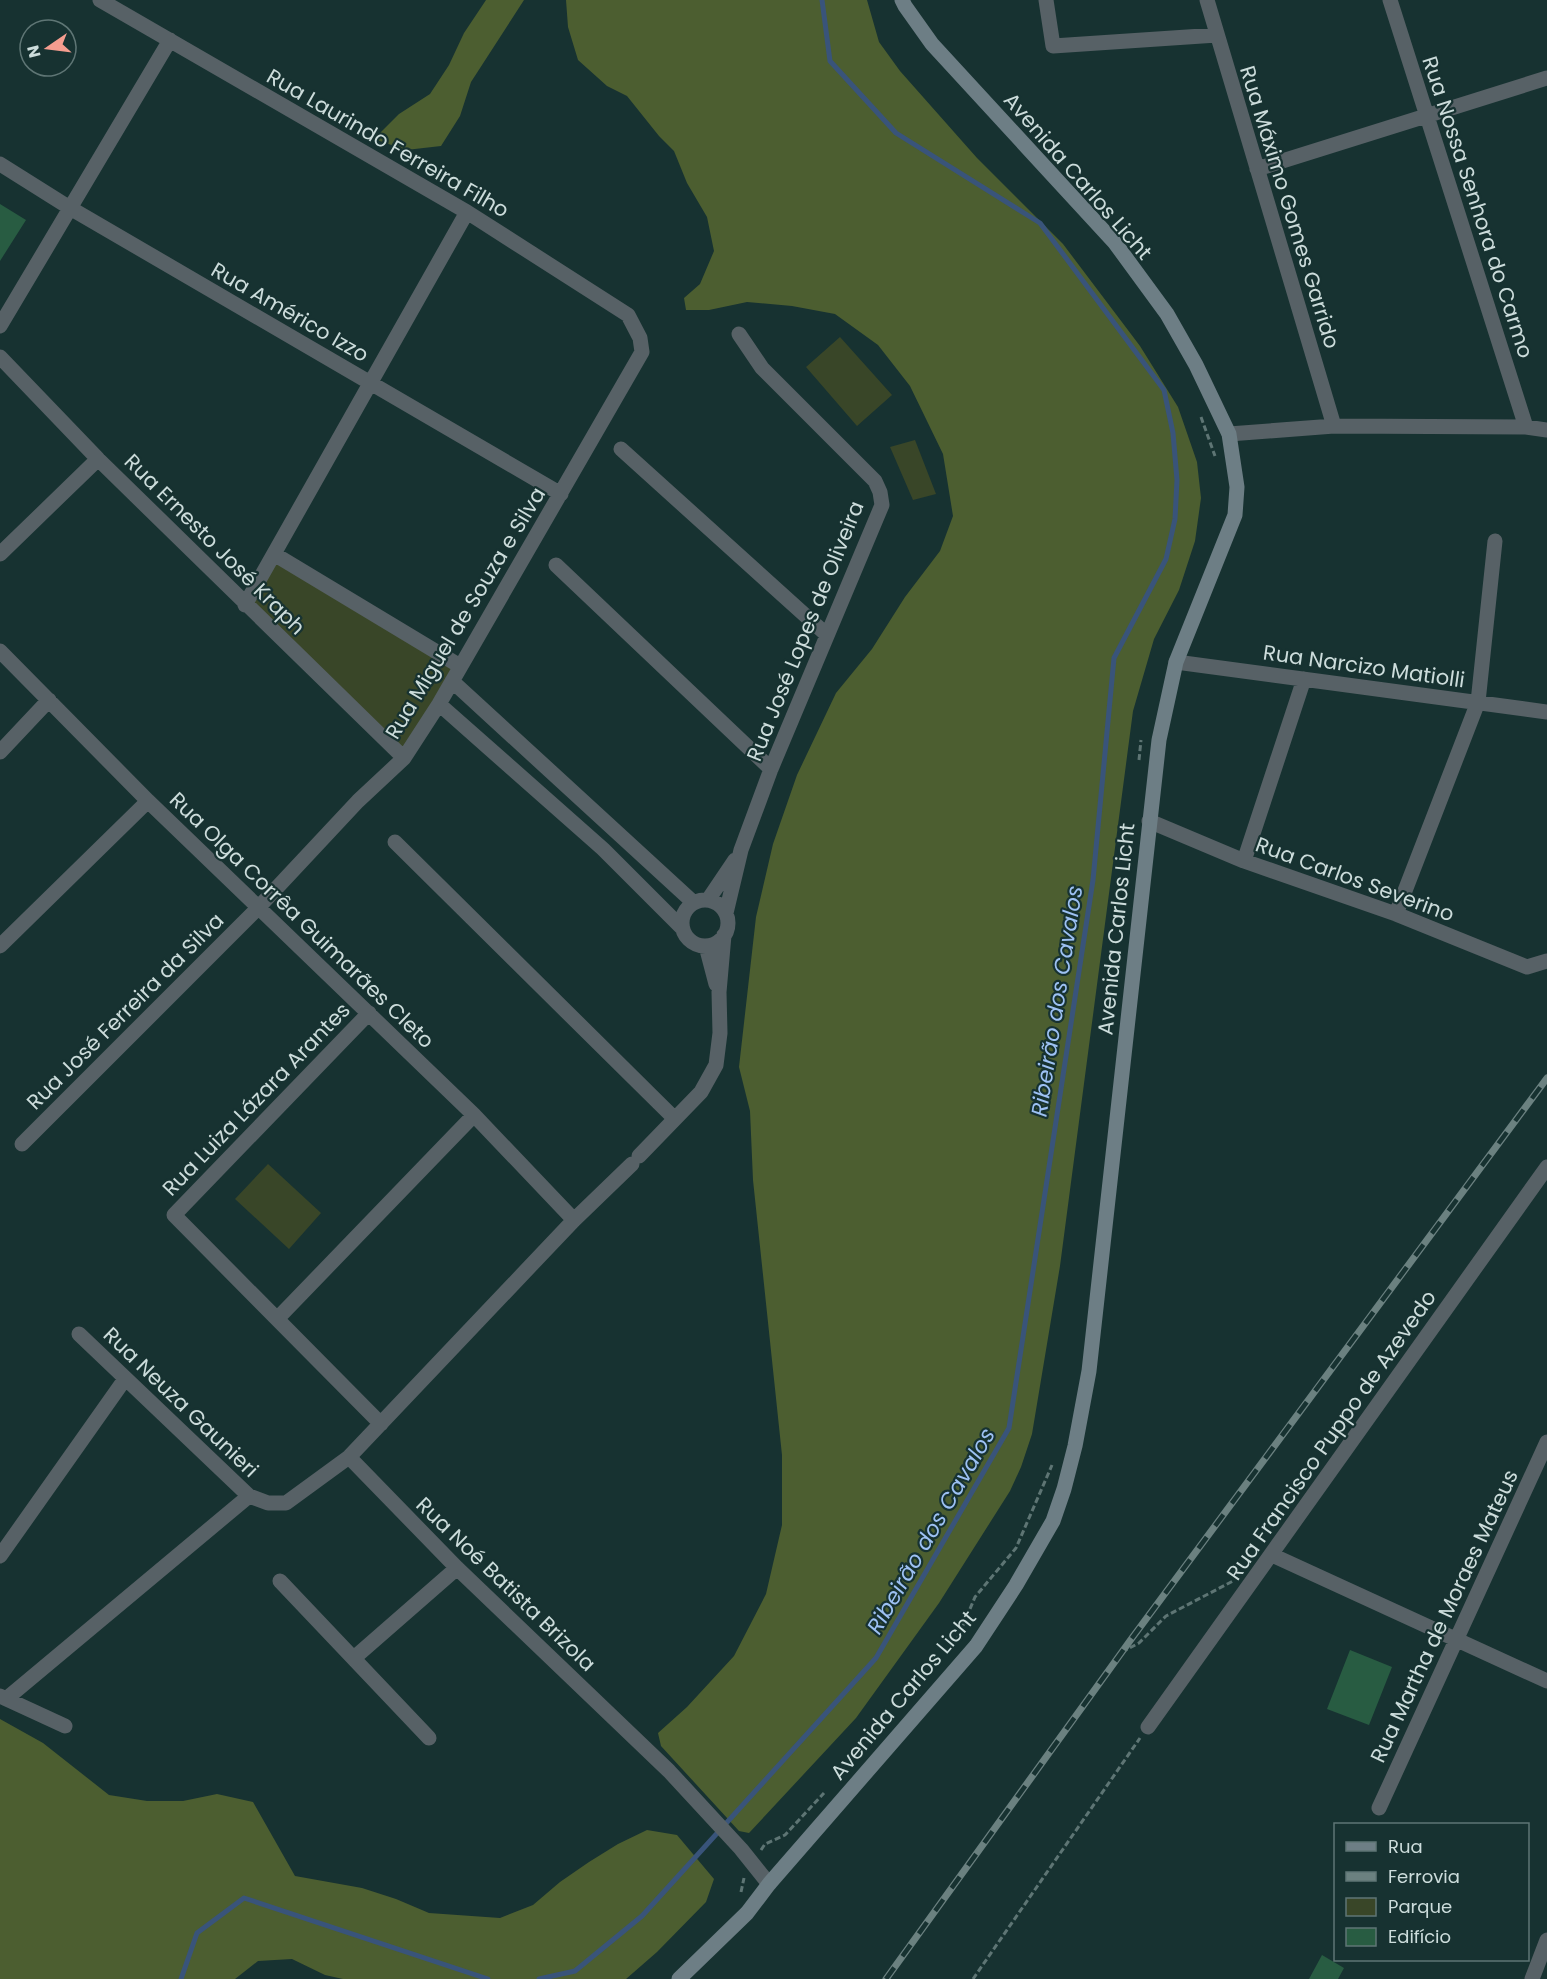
<svg xmlns="http://www.w3.org/2000/svg" width="1547" height="1979" font-family="Poppins,sans-serif">
<rect width="100%" height="100%" fill="#173231"/>
<path fill="#394628" d="M840 337 892 395 857 426 806 367Z
M915 440 936 494 913 500 890 447Z
M274 554 460 666 404 758 245 605Z
M268 1164 321 1213 289 1249 235 1199Z"/>
<path fill="#4c5e30" d="M486 0H524L471 82 460 116 441 146 406 150 374 139 399 114 430 94 449 65 464 33Z
M566 0H867L879 42 900 71 977 158 1063 244 1140 346 1178 407 1197 462 1201 498 1195 541 1179 590 1154 639 1133 711 1060 1266 1032 1434 1021 1467 1010 1491 939 1603 856 1718 749 1833 739 1831 661 1746 658 1733 687 1707 734 1656 766 1594 782 1525V1455L753 1180 750 1111 739 1067 756 917 773 844 797 775 836 693 872 649 905 597 940 551 953 516 943 454 910 386 878 345 835 314 792 306 747 302 709 310H686L684 298 700 284 714 251 707 217 687 183 674 151 659 136 627 96 607 86 578 60 568 27Z
M0 1719 43 1743 109 1795 147 1801H183L217 1794 253 1802 295 1876 362 1888 396 1899 429 1913 500 1918 533 1905 560 1882 589 1862 618 1844 647 1830 677 1835 714 1879 706 1902 657 1952 626 1979H343L325 1975 292 1959 258 1961 235 1979H0Z"/>
<g fill="none" stroke-linecap="round" stroke-linejoin="round">
<path stroke="#39547a" stroke-width="5" d="M181 1979 197 1933 244 1898 488 1979
M539 1979 575 1971 642 1916 876 1658 1009 1428 1093 880 1114 658 1166 559 1175 519 1177 480 1173 433 1164 390 1040 223 896 133 830 61 822 0"/>
</g>
<path fill="#285c42" d="M0 204 26 220 0 261Z
M1350 1650 1392 1667 1369 1725 1327 1709Z
M1322 1955 1344 1968 1338 1979H1309Z"/>
<g fill="none" stroke-linecap="round" stroke-linejoin="round">
<path stroke="#5e7574" stroke-width="3" stroke-dasharray="6 3" stroke-linecap="butt" d="M1201 417 1215 456
M1139 760 1141 740
M956 1642 975 1597 1016 1548 1052 1465
M1122 1652 1139 1643 1166 1616 1233 1581
M761 1850 765 1844 785 1835 824 1793
M741 1892 744 1878
M973 1979 1140 1738"/>
<path stroke="#576166" stroke-width="15" d="M1046 0 1053 46 1217 35
M1207 0 1334 426
M1390 0 1526 427
M0 164 70 208 561 494
M1257 169 1547 78
M0 326 170 40
M0 357 98 459 404 758
M1229 434 1334 426 1526 427 1547 430
M621 449 827 635
M0 554 98 459
M274 554 460 666
M556 565 771 769
M245 605 467 212
M0 651 148 801 474 1115 574 1220
M1176 662 1547 712
M452 681 694 903
M439 704 603 849 683 929
M0 752 49 700
M1149 821 1244 861 1396 914 1527 967 1547 961
M395 842 675 1119
M1244 861 1304 679
M708 900 735 860
M682 923a23 23 0 1 1 46 0a23 23 0 1 1-46 0Z
M726 913 741 850 771 769 882 505 880 492 875 481 762 368 739 334
M1396 914 1478 702 1495 541
M0 946 148 801
M706 946 716 984
M369 1013 174 1215 381 1424
M22 1144 258 908 358 801 404 758 439 704 642 352 640 338 628 315 467 212 100 0
M639 1156 701 1092 716 1065 720 1033 719 992 724 935
M632 1164 574 1220 349 1457 457 1568 669 1771 741 1849 769 1884
M277 1319 474 1115
M79 1334 249 1496 268 1503H286L349 1457
M1272 1555 1547 1681
M0 1556 125 1379
M280 1581 429 1738
M354 1658 457 1568
M0 1696 65 1726
M6 1699 249 1496
M1148 1727 1547 1167
M1379 1808 1547 1442
M1532 1979 1547 1940"/>
<path stroke="#6d7e85" stroke-width="15" d="M679 1979 747 1913 769 1884 976 1646 1016 1585 1053 1521 1064 1489 1075 1446 1089 1371 1159 740 1176 662 1235 515 1237 487 1229 434 1196 365 1167 314 1115 243 932 44 905 6 902 0"/>
<g stroke="#6b8180" stroke-width="7">
<path id="rail" d="M886 1979 1132 1638 1547 1078"/>
</g>
<use href="#rail" stroke="#173231" stroke-width="4.5" stroke-dasharray="14" stroke-linecap="butt"/>
</g>
<g text-anchor="middle" dominant-baseline="central" stroke-width="4.5" stroke-linejoin="round" paint-order="stroke">
<g font-size="21" fill="#ccdcdb" stroke="#173231">
<text transform="translate(388 143) rotate(30)">Rua Laurindo Ferreira Filho</text>
<text transform="translate(1078 176) rotate(49)">Avenida Carlos Licht</text>
<text transform="translate(1290 207) rotate(73)">Rua Máximo Gomes Garrido</text>
<text transform="translate(1478 207) rotate(72)">Rua Nossa Senhora do Carmo</text>
<text transform="translate(290 312) rotate(30)">Rua Américo Izzo</text>
<text transform="translate(215 544) rotate(45)">Rua Ernesto José Kraph</text>
<text transform="translate(465 613) rotate(-59)">Rua Miguel de Souza e Silva</text>
<text transform="translate(805 631) rotate(-68)">Rua José Lopes de Oliveira</text>
<text transform="translate(1364 666) rotate(8)">Rua Narcizo Matiolli</text>
<text transform="translate(1355 879) rotate(20)">Rua Carlos Severino</text>
<text transform="translate(302 920) rotate(44)">Rua Olga Corrêa Guimarães Cleto</text>
<text transform="translate(1116 929) rotate(-84)">Avenida Carlos Licht</text>
<text transform="translate(125 1011) rotate(-45)">Rua José Ferreira da Silva</text>
<text transform="translate(256 1099) rotate(-46)">Rua Luiza Lázara Arantes</text>
<text transform="translate(181 1402) rotate(44)">Rua Neuza Gaunieri</text>
<text transform="translate(1331 1435) rotate(-55)">Rua Francisco Puppo de Azevedo</text>
<text transform="translate(506 1584) rotate(44)">Rua Noé Batista Brizola</text>
<text transform="translate(1444 1616) rotate(-65)">Rua Martha de Moraes Mateus</text>
<text transform="translate(903 1695) rotate(-50)">Avenida Carlos Licht</text>
</g>
<g font-size="22" font-style="italic" fill="#9dc1f3" stroke="#173231">
<text transform="translate(1057 1001) rotate(-81)">Ribeirão dos Cavalos</text>
<text transform="translate(931 1531) rotate(-60)">Ribeirão dos Cavalos</text>
</g>
</g>
<rect x="1334" y="1823" width="195" height="138" fill="#173231" stroke="#5f7675" stroke-width="1.5"/>
<rect x="1346" y="1842" width="30" height="9" fill="#6d7e85" stroke="#5f7675" stroke-width="1.5"/>
<text x="1388" y="1853" font-size="18" fill="#ccdcdb">Rua</text>
<rect x="1346" y="1872" width="30" height="9" fill="#6b8180" stroke="#5f7675" stroke-width="1.5"/>
<text x="1388" y="1883" font-size="18" fill="#ccdcdb">Ferrovia</text>
<rect x="1346" y="1898" width="30" height="18" fill="#394628" stroke="#5f7675" stroke-width="1.5"/>
<text x="1388" y="1913" font-size="18" fill="#ccdcdb">Parque</text>
<rect x="1346" y="1928" width="30" height="18" fill="#285c42" stroke="#5f7675" stroke-width="1.5"/>
<text x="1388" y="1943" font-size="18" fill="#ccdcdb">Edifício</text>
<g transform="translate(48 48) rotate(256)"><circle r="28" fill="#173231" stroke="#5f7675" stroke-width="1.5"/>
<path d="M0-4.5L10 22L0 15L-10 22Z" fill="#f59d8f"/>
<text y="-9" font-size="16" font-weight="bold" text-anchor="middle" fill="#ccdcdb">N</text>
</g>
</svg>
